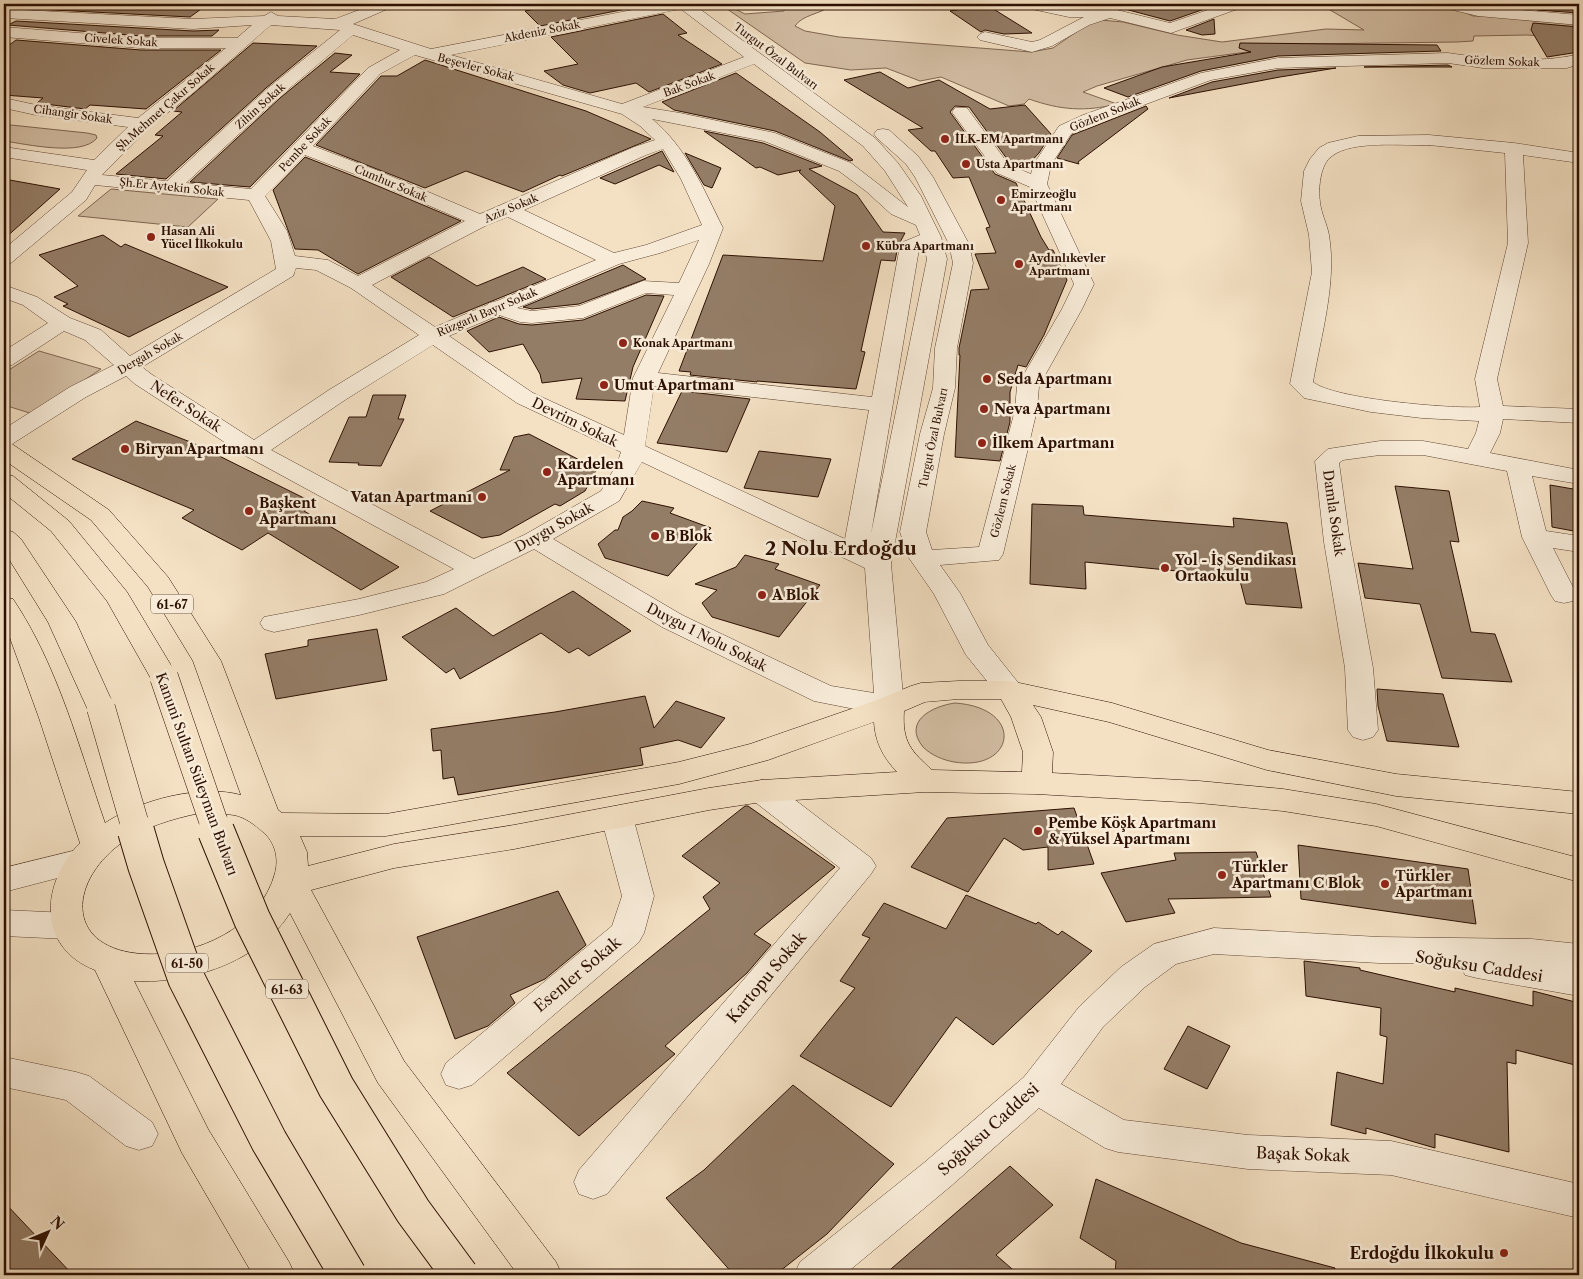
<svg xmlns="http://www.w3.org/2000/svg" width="1583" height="1279" font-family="'Libre Caslon Text',serif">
<rect width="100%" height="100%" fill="#f4e1c4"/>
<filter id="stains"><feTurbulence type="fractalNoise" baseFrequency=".004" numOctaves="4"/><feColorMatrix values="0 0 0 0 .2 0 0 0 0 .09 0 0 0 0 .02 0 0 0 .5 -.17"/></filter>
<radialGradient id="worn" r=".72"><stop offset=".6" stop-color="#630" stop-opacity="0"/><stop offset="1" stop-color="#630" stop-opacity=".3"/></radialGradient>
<path fill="#d2bda3" stroke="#806652" d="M720 4H734L731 7 745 14 784 11 785 4H828L831 6C820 14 802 15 795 26L805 31 839 37 1031 52 1053 48 1085 26 1100 20 1123 22 1177 35 1222 42 1326 29 1364 30 1320 4H1450L1452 7 1473 16H1510L1579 23V38L1527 35 1474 36 1473 41 1457 42 1307 44 1187 60 1097 86 1083 92 1117 104C1085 112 1060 110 1029 99L1024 104 1009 106 941 77 920 81 886 68 851 70 805 63Z
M11 125 87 133 96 135 97 138C82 157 26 144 4 141V129Z
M111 189 218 199 188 227 78 216Z
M39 351 101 369 33 414 4 405V373Z
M955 703C1026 708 1015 772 954 762 943 760 931 755 923 747 902 721 933 706 955 703Z"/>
<path fill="#947d67" stroke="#2d1002" d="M41 4H208L190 17 34 9Z
M560 4H651L540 26 525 11Z
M1122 4H1213V6L1170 21 1121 8Z
M1539 4H1579V13L1537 10Z
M987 5 1032 33 1004 34 985 30 981 32 950 11Z
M663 14 687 33 678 35 722 64 649 92 636 83 590 93 563 85 544 71 578 64 551 37Z
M1214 19 1215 34 1202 35 1186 30Z
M16 21 193 31 219 30 212 36H141L8 25Z
M1533 23 1579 27V52L1547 57 1531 30Z
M16 40 141 50H221L146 109 90 105 85 109 37 103 43 98 4 95V49Z
M253 43 317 46 266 88 166 179 116 174 163 136 155 135 182 112 173 111Z
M1240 43 1437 45 1441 51 1278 56 1201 71 1128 97 1104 88 1162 67 1251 52 1239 48Z
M335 53 352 55 330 72 360 74 250 187 190 182 280 98Z
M425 60 586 111 651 139 562 176 560 175 523 192 466 171 425 188 316 145 381 76H397Z
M1448 65 1452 67H1364Z
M1336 68 1280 77 1169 98 1212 82 1278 70Z
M880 72 908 88 939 80 990 109 1025 105 1051 134 1039 153 1024 169 1010 163 969 107 955 106 950 112 995 174 1016 183 1041 237 1049 250H1053L1067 280 1044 335 1026 367 1018 365 1010 392V422L1000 461 955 457 960 355H959V348L971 290 989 289 975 254 996 253 986 228 990 227 969 177 953 178 935 151H931L908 130 923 128 844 80Z
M736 73 820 132 853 160 850 161 775 131 674 110 662 102Z
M1146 106 1148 109 1078 162 1079 164 1057 158 1072 135Z
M704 131 763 143 822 166 809 169 857 195 883 232 905 233 898 246 895 261 881 260 861 351 865 352 856 389 757 381V382L690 375 691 372 679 371 723 255 823 261 835 206 799 172 801 170 778 175 760 167 756 168Z
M662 151 674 172 659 165 615 184 600 178Z
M685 153 721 168 712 188 704 185Z
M305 157 366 181 461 221 358 274 318 250 295 249 273 190Z
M4 179 60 189 4 239Z
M103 235 121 247 125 244 228 287 129 337 63 306 68 304 54 297 78 286 39 255Z
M429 257 477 286 523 267 546 279 453 317 391 277Z
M623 265 646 279 579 304 532 309 523 307Z
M646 295 664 296 633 367 625 401 576 399 582 378 542 383 540 374 523 344 489 352 467 331 499 317 519 324 532 325 583 320Z
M682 391 750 399 727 452 657 443Z
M373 395H406L398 419H404L381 466 358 465 359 463 329 462 349 417H366Z
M136 421 193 443 316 504 304 511 399 567 361 590 268 533 242 550 182 518 194 510 72 459Z
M529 434 597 469 585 491 560 506 555 504 500 535 482 538 430 511 510 470H500L514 437Z
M759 451 831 459 818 497 744 488Z
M1550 485 1579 490V532L1552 527Z
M1395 486 1449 491 1459 542 1450 541 1471 632 1495 634 1512 682 1442 678 1420 604 1365 598 1358 563 1413 569Z
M642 501 674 508 670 513 711 528 668 576 605 558 598 544 615 530H618L623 517 632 511Z
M1032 504 1083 506 1084 515 1234 527 1233 518 1287 523 1302 608 1246 604 1239 577 1085 562 1086 589 1030 584Z
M745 555 779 564 775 569 820 585 779 637 712 617 702 603 717 590 695 584 736 567Z
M573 591 631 631 589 656 578 648 569 653 541 633 460 679 454 668 446 673 402 637 456 608 493 636Z
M377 629 387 680 276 699 265 654 308 646V640Z
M1377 689 1443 694 1459 747 1387 741 1378 706Z
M645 696 654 728 676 701 725 718 701 748 678 740 640 748 643 765 458 795 454 777 443 779 441 750 433 751 431 729 555 712Z
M745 806H748L835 867 754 934 771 945 747 973 665 1046 675 1054 579 1136 507 1073 710 909 703 897 720 883 682 856Z
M1074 808 1094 864 1048 870V847L1023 850 1004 838 968 892 911 867 947 818Z
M1298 845 1468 869 1476 924 1301 899Z
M1256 852 1271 897 1168 899 1175 913 1126 922 1101 873 1176 860 1174 853Z
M558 891 586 945 545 979 510 995 515 1003 488 1026 455 1039 417 937Z
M966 895 1036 924 1038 922 1058 935 1062 931 1092 951 993 1045 956 1017 891 1107 800 1056 855 988 840 981 870 938 862 935 884 903 946 929Z
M1304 961 1360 968V970L1455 992V988L1533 1006V991L1579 1003V1066L1516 1050V1064L1507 1062 1509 1152 1435 1134V1148L1366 1128V1134L1331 1125 1337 1072 1383 1084 1387 1037 1380 1035 1381 1008 1306 996Z
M1188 1026 1230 1046 1207 1089 1164 1069Z
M793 1085 894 1164 827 1234 775 1275H734L666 1198 704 1170Z
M1010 1166 1053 1205 996 1255 1019 1275H884Z
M1096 1179 1241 1243 1335 1268 1334 1275H1115L1116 1261 1080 1238Z
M4 1202 73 1275H4Z"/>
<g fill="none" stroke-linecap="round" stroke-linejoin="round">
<g stroke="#5f4432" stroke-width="1">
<path id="minor" d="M375 4H394L392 7 353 24 431 49 663 4H693L875 138 898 163 921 196 941 237 947 259 891 564 904 706 900 713 890 716 814 701 662 627 534 549 444 594 359 615 274 632 264 629 260 623 264 617 359 599 426 582 454 569 246 456 135 384 126 376 86 397 12 444 4 446V429L70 387 114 365 85 340 64 331 12 365 4 367V351L48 323 23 305 4 298V285L37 297 70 318 101 330 130 356 276 269 271 241 249 200 95 185 86 200 11 263 4 265V249L72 192 87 170 4 157V147L94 160 128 127 36 115 4 108V98L36 105 138 118 226 48H141L4 37V27L141 38H237L252 25 193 29 4 18V9L193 19 264 16 271 12 278 16 335 19ZM681 9 744 57 622 104 451 55ZM271 25 340 30 267 89 167 181 102 175 148 128 193 93ZM353 35 400 50 368 68 251 189 186 183 279 97ZM415 55 622 114 640 126 655 140 634 147 480 214 379 171 313 146 380 74ZM754 64 863 146 885 171 908 207 851 163 775 133 680 113 643 107ZM652 119 764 141 839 171 867 192 891 214 916 225 920 235 903 242 900 246 872 397 658 373 709 264 723 228C703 188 687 148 652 119ZM663 149 681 179 702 225 646 245 614 253 524 210 646 155ZM305 155 367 179 465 221 358 276 328 260 295 256 287 231 265 196ZM508 217 596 260 497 301 489 303 487 305 435 327 372 285 487 225ZM699 240 679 283 643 281 579 306 532 311 517 308 619 264 660 253ZM924 247 927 259 871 534 919 249ZM296 268 316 270 351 288 419 335 329 390 254 440 151 374 142 367 293 276ZM646 293 674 295 633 378 624 435 533 393 449 336 499 315 520 322 532 323 583 318ZM433 345 517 403 621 452 617 464 601 491 526 534 474 559 271 450 345 400ZM654 386 869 410 845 539 645 446ZM642 462 865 568 874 693 831 686 778 661 682 615 553 539 619 501Z
M1020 4H1049L1069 7 1109 8 1170 23 1225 4H1245L1243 7 1171 33 1110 18 1089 25 1052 46 1032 52 980 40 977 37 980 34 985 32 1032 42 1040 40 1084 17H1069L1027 8 1022 7Z
M1449 4 1579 15V25L1478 16 1453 10Z
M1448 53C1487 59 1541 64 1579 54V64L1567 68H1483L1448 63 1278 68 1211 80 1095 123 1071 134 1051 165 1047 184 1094 284 1082 309 1039 386 1037 410 1003 554 999 560 940 565 960 593 988 645 1024 690 1020 697 1010 699 1000 697 966 655 934 594 909 558 900 532 920 434 933 388 935 348 953 263 949 244 915 177 906 164 877 138 874 134 877 130 883 129 889 130 918 156 933 177 969 244 973 263 957 348 955 388 944 434 926 532 932 550 979 547 1015 410 1017 386 1062 309 1074 284 1030 187 997 173 952 112 955 108H967L1009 165 1031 174 1033 165 1059 126 1083 115 1201 73 1278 58Z
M1429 135 1514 143 1579 153V163L1523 155 1528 243 1497 379 1503 406 1579 409V423L1503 419 1500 433 1490 453 1579 470V484L1532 476 1546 531 1579 536V552L1553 548 1577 595 1573 601 1564 603 1555 601 1551 595 1522 537 1507 471 1423 455H1380L1343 460 1339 463 1350 542 1373 668 1378 730 1373 737 1363 740 1353 737 1348 730 1345 668 1324 542 1315 461 1328 449 1380 441H1423L1468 449 1476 433 1479 421 1422 418 1371 412 1304 398 1290 384 1312 272 1309 235 1301 201 1304 171 1310 159 1319 148 1328 143 1358 136ZM1429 145 1505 153 1508 243 1475 379 1480 407C1451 409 1333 399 1313 382 1321 335 1337 283 1329 235 1327 224 1321 213 1320 202 1318 189 1320 164 1332 156 1352 140 1404 146 1429 145Z
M762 780 773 783 871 858 876 866 871 874 607 1194 593 1199 579 1194 574 1182 579 1170 840 868 751 799 747 791 751 783Z
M617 806 628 809 633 817 654 896 644 933 639 942 472 1085 459 1089 446 1085 441 1074 446 1063 612 926 622 896 601 817 606 809Z
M85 848 96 852 101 860 96 868 4 892V868Z
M4 910 68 913 80 917 85 926 80 935 68 939 4 936Z
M1214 928 1379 937 1532 939 1579 944V996L1477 978 1465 975 1460 964 1379 963 1214 954 1176 964 1145 987 1103 1027 1061 1084 1124 1120 1248 1135 1391 1141 1579 1184V1218L1391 1175 1248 1169 1118 1152 1105 1148 1039 1108 951 1186 844 1275H794L800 1262 925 1162 1024 1077 1079 1007 1121 967 1154 944Z
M4 1057 76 1072 89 1076 152 1122 158 1134 152 1146 139 1150 126 1146 66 1100 4 1087Z"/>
</g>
<g stroke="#2d1002" stroke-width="1">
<path id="major" d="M4 442 12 444 109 510 168 577 221 661 278 810 282 813 386 814 679 762 750 744 880 699 911 686 921 683 959 681H1010L1112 703 1268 750 1396 774 1579 792V814L1396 796 1267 770 1109 722 1033 705 1041 717 1053 752 1052 773 1199 781 1283 789 1376 804 1579 858V882L1376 826 1283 811 1199 803 1036 794 925 792 762 802 709 810 514 849 394 868 311 890 404 1061 556 1262 562 1275H518L378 1083 290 913C259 962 190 984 134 981L208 1129 289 1262 295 1275H253L182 1153 95 970C36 947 41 883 80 843L39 718 10 638 4 627V597L13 599C58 666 79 748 105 823 140 800 200 784 241 795L193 661 148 587 91 520 4 460ZM959 699H1001L1011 717 1023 752 1022 772 932 770C911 751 902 742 904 711L925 702ZM874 722C875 742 883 757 897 772L762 780 709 788 514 825 394 844 308 866 307 852 300 836H386L679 784 768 760ZM200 813C211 814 223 813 234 815 245 817 255 825 263 832 275 842 279 858 275 873 261 927 197 957 144 954 67 950 66 885 120 844 144 827 171 819 200 813Z
M4 474 13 476 69 521 127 592 178 677 174 684 164 686 154 684 107 601 51 531 4 493Z
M4 529 13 532 21 539 76 622 115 708 111 715 101 718 91 715 87 708 48 622 4 551Z"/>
</g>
<use href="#minor" fill="#f8ecd9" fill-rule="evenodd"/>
<use href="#major" fill="#f4e1c4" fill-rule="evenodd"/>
<g stroke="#2d1002" stroke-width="29" stroke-linecap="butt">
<path id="major-bridge-far1" d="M164 677 217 832
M101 708 137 832"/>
</g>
<g stroke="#2d1002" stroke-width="38" stroke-linecap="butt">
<path id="major-bridge" d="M136 831 146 865 186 978 269 1141 348 1275
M216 831 252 919 336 1087 413 1211 460 1275"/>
</g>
<use href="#major-bridge-far1" stroke="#f4e1c4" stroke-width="28"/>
<use href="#major-bridge" stroke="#f4e1c4" stroke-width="36"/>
</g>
<g fill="#8f2418" stroke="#f8ecd9" stroke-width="2">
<circle cx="945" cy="139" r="5"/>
<circle cx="966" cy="164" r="5"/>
<circle cx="1001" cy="200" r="5"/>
<circle cx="151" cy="237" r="5"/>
<circle cx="866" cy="246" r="5"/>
<circle cx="1019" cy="264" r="5"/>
<circle cx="623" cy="343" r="5"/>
<circle cx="987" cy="379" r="5"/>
<circle cx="604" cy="385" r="5"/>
<circle cx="984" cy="409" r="5"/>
<circle cx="982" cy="443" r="5"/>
<circle cx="125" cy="449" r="5"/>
<circle cx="547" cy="472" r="5"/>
<circle cx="482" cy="497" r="5"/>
<circle cx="249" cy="511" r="5"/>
<circle cx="655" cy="536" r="5"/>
<circle cx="1165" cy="568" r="5"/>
<circle cx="762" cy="595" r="5"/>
<circle cx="1038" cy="831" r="5"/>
<circle cx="1222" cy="875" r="5"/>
<circle cx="1385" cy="884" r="5"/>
<circle cx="1504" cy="1253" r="5"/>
</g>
<g text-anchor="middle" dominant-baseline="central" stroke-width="5" stroke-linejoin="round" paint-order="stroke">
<g font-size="11" fill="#2d1002" stroke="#f8ecd9">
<text transform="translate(542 31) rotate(-11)">Akdeniz Sokak</text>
<text transform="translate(121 40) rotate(4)">Civelek Sokak</text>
<text transform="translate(776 56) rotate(37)">Turgut Özal Bulvarı</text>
<text transform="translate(1502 61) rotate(2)">Gözlem Sokak</text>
<text transform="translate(476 67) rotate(15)">Beşevler Sokak</text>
<text transform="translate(689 84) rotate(-20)">Bak Sokak</text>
<text transform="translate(260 106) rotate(-42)">Zihin Sokak</text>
<text transform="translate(165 107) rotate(-41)">Şh.Mehmet Çakır Sokak</text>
<text transform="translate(73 114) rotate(8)">Cihangir Sokak</text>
<text transform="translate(1105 114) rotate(-22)">Gözlem Sokak</text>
<text transform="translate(305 144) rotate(-47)">Pembe Sokak</text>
<text transform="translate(391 183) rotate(23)">Cumhur Sokak</text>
<text transform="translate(172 187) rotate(6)">Şh.Er Aytekin Sokak</text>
<text transform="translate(511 208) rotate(-23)">Aziz Sokak</text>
<text transform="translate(487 312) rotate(-23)">Rüzgarlı Bayır Sokak</text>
<text transform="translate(150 353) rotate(-30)">Dergah Sokak</text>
<text transform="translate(933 438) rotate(-78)">Turgut Özal Bulvarı</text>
<text transform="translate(1003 501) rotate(-76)">Gözlem Sokak</text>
</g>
<g font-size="11" font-weight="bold" fill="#2d1002" stroke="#f8ecd9" text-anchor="start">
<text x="955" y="139">İLK-EM Apartmanı</text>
<text x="976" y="164">Usta Apartmanı</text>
<text x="1011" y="194">Emirzeoğlu<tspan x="1011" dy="13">Apartmanı</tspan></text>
<text x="161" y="231">Hasan Ali<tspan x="161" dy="13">Yücel İlkokulu</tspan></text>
<text x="876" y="246">Kübra Apartmanı</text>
<text x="1029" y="258">Aydınlıkevler<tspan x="1029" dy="13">Apartmanı</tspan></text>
<text x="633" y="343">Konak Apartmanı</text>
</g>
<g fill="#f8ecd9" stroke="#6a5242" stroke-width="1">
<rect x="151" y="594.5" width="42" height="19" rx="4"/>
<rect x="166" y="953.5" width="42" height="19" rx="4"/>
<rect x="266" y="979.5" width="42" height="19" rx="4"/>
</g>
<g font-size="12" font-weight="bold" fill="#2d1002">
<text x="172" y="604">61-67</text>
<text x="187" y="963">61-50</text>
<text x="287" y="989">61-63</text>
</g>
<g font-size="14" font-weight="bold" fill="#2d1002" stroke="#f8ecd9" text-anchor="start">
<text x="997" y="379">Seda Apartmanı</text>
<text x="614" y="385">Umut Apartmanı</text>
<text x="994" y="409">Neva Apartmanı</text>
<text x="992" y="443">İlkem Apartmanı</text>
<text x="135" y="449">Biryan Apartmanı</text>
<text x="557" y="464">Kardelen<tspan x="557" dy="16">Apartmanı</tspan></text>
<text x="472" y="497" text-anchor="end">Vatan Apartmanı</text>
<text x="259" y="503">Başkent<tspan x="259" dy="16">Apartmanı</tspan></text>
<text x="665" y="536">B Blok</text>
<text x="1175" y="560">Yol - İş Sendikası<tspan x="1175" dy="16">Ortaokulu</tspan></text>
<text x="772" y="595">A Blok</text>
<text x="1048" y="823">Pembe Köşk Apartmanı<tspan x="1048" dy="16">&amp; Yüksel Apartmanı</tspan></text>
<text x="1232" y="867">Türkler<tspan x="1232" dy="16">Apartmanı C Blok</tspan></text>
<text x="1395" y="876">Türkler<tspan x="1395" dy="16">Apartmanı</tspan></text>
</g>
<g font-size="14" fill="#2d1002" stroke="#f8ecd9">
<text transform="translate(186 406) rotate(33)">Nefer Sokak</text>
<text transform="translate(575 422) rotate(26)">Devrim Sokak</text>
<text transform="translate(1334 513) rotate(82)">Damla Sokak</text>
<text transform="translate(554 527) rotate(-29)">Duygu Sokak</text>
<text transform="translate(707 637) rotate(27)">Duygu 1 Nolu Sokak</text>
<text transform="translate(197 774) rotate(70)">Kanuni Sultan Süleyman Bulvarı</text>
</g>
<g font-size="16" fill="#2d1002" stroke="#f8ecd9">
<text transform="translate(1479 966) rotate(9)">Soğuksu Caddesi</text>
<text transform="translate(577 974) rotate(-40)">Esenler Sokak</text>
<text transform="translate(766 977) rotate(-50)">Kartopu Sokak</text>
<text transform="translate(988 1129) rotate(-42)">Soğuksu Caddesi</text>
<text transform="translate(1303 1154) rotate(2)">Başak Sokak</text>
</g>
<g font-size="16" font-weight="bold" fill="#2d1002" stroke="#f8ecd9" text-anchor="end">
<text x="1494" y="1253">Erdoğdu İlkokulu</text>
</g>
<g font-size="19" font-weight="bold" fill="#2d1002" stroke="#f8ecd9">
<text x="841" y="548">2 Nolu Erdoğdu</text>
</g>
</g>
<rect width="1583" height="1279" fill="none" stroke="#f4e1c4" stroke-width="20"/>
<rect x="5" y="5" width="1573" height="1269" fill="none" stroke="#2d1002" stroke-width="2.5"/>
<rect x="10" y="10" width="1563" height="1259" fill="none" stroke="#2d1002"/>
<g transform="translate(48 1232) rotate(46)" stroke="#f8ecd9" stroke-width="4" paint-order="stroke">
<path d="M0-4L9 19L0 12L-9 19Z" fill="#2d1002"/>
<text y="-8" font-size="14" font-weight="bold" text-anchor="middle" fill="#2d1002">N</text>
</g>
<rect width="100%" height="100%" filter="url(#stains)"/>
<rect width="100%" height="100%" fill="url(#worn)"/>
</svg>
